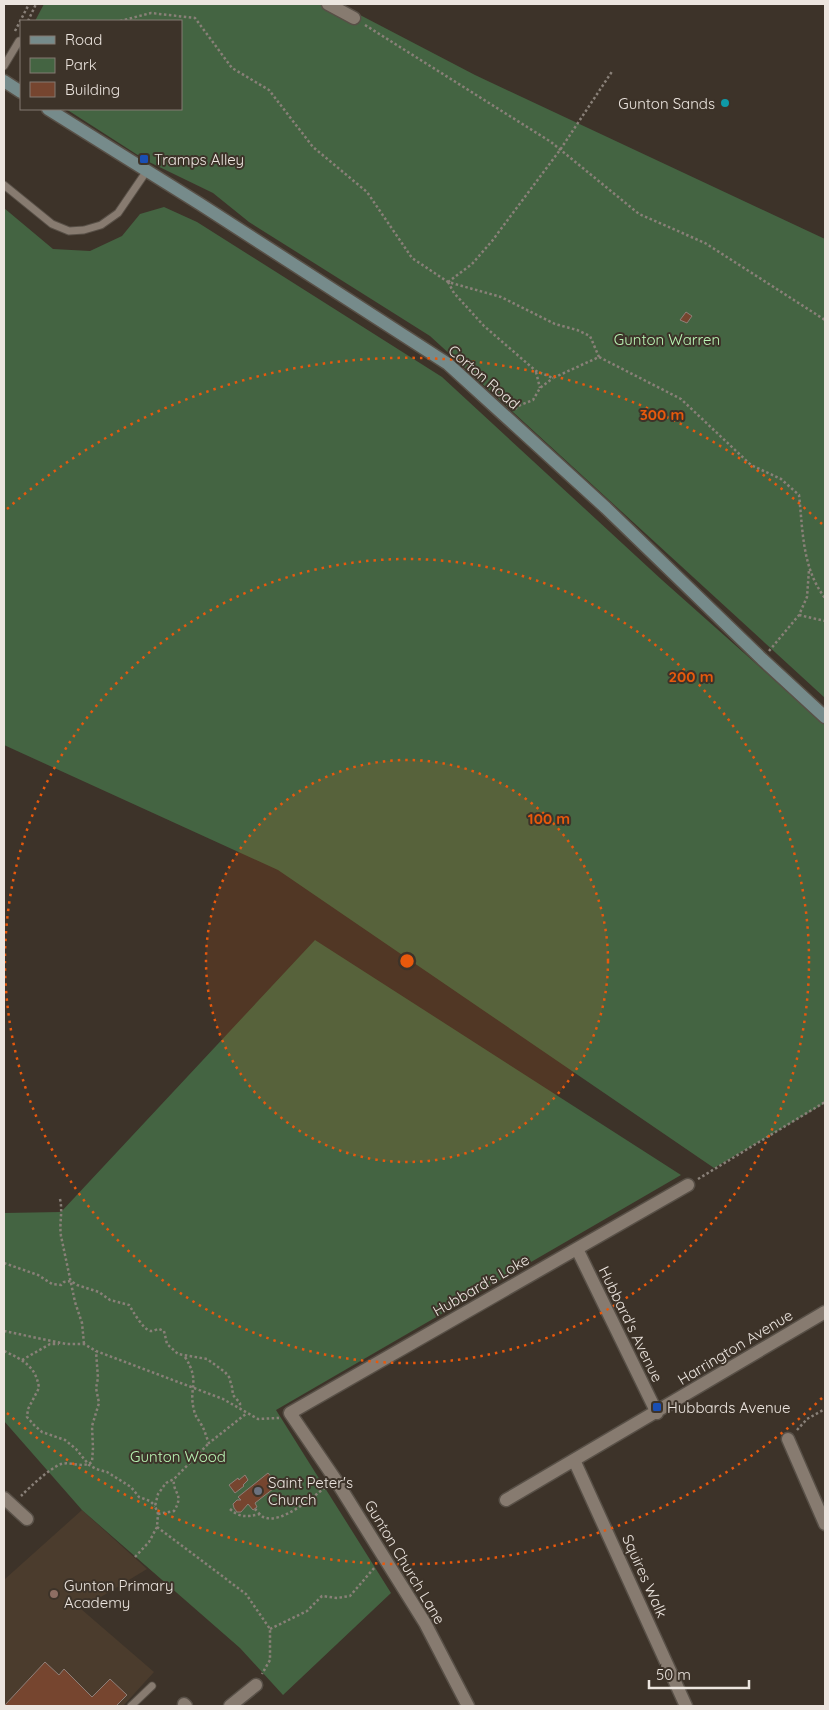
<svg xmlns="http://www.w3.org/2000/svg" width="829" height="1710" font-family="Quicksand,sans-serif">
<rect width="100%" height="100%" fill="#3d3329"/>
<path fill="#4b3c2d" d="M82 1510 147 1569 81 1609 154 1672 123 1706H4V1579H5Z"/>
<path fill="#446442" d="M44 4H339L475 75 825 239V698L430 336 249 222 213 193 147 161 66 109H181V21H35Z
M164 207 197 222 442 377 662 580 825 725V1103L714 1168 278 870 4 745V208L53 249 90 251 122 236 140 214Z
M315 940 681 1175 276 1410 391 1593 283 1695 240 1648 82 1510 4 1421V1213L61 1212Z"/>
<path fill="#76452f" stroke="#8f7f78" d="M686 312 692 316 687 323 680 320Z
M268 1473 278 1485 255 1503 257 1507 253 1510 248 1504 241 1512H237L234 1508 233 1504 237 1500H241L238 1497Z
M245 1475 248 1480 243 1485 244 1486 235 1493 229 1485 238 1478 239 1480Z
M45 1662 59 1675 64 1669 92 1697 110 1679 127 1695 116 1706H4Z"/>
<g fill="none" stroke-linecap="round" stroke-linejoin="round">
<g stroke="#585047" stroke-width="9">
<path id="lane" d="M4 66 19 41
M4 185 52 224 69 231 84 230 101 225 118 213 146 172
M131 1706 152 1686"/>
</g>
<g stroke="#585047" stroke-width="15">
<path id="street" d="M328 4 354 18
M577 1249 657 1413
M788 1439 825 1524
M574 1460 686 1706
M4 1498 27 1519
M506 1500 825 1312
M184 1704 186 1706
M230 1706 256 1685
M468 1706 425 1623 335 1479 290 1413 688 1185"/>
</g>
<g stroke="#585047" stroke-width="15">
<path id="secondary" d="M4 81 21 92
M48 109 200 204 448 364 606 508 762 659 825 717"/>
</g>
<path stroke="#898078" stroke-width="2.5" stroke-dasharray="2.5 2.5" stroke-linecap="butt" d="M28 21 36 4
M120 21 151 13 195 18 232 68 269 90 313 147 367 192 412 258 448 282 501 297 555 324 577 330 590 336 599 357
M365 25 551 142 639 214 705 243 825 320
M15 31 29 4
M448 282 454 293 484 326 536 371 553 378 599 357 681 399 751 465 781 479 799 495C803 531 802 568 825 598
M448 282 472 264 492 241 560 150 613 70
M536 372 540 388
M515 409 518 406 533 400 540 388 553 378
M799 615 825 621
M769 651 799 615 807 597 809 570
M698 1179 825 1102
M60 1199C63 1212 59 1223 61 1236L75 1302 82 1323 84 1344
M4 1263 38 1275 52 1284 61 1285 64 1282 71 1281 77 1285 99 1292 110 1300 129 1305C133 1311 143 1330 151 1331 154 1331 157 1329 159 1329L164 1331 167 1344 178 1354 207 1359 225 1372 229 1377 232 1387 233 1395 240 1403V1408
M4 1331 66 1344H84L96 1351 223 1399 258 1419 279 1418
M4 1351C23 1360 36 1366 39 1388L28 1409 27 1417 34 1425 42 1432 65 1440 76 1449 89 1465 96 1469 107 1472 131 1487 139 1497 150 1501 155 1506
M185 1357C201 1382 188 1388 194 1410 195 1416 198 1419 201 1424 205 1430 206 1437 209 1443L247 1413
M22 1360 50 1344H59
M797 1430 807 1419 825 1409
M21 1496C31 1486 49 1469 61 1464 72 1461 82 1469 92 1462L93 1448 92 1426 99 1403 96 1388 98 1378 96 1351
M230 1509C240 1518 247 1517 260 1514
M255 1509C257 1511 260 1515 263 1517 282 1525 312 1497 326 1487
M158 1514 174 1511C185 1493 172 1494 174 1479
M157 1527 246 1594 270 1629V1660L262 1674
M135 1557 149 1542 157 1527 158 1514 155 1506 158 1494 166 1483 174 1479 209 1443
M270 1629 307 1611 322 1596 337 1598 350 1596 375 1567"/>
<use href="#lane" stroke="#877b70" stroke-width="7"/>
<use href="#street" stroke="#877b70" stroke-width="12"/>
<use href="#secondary" stroke="#768b8b" stroke-width="12"/>
</g>
<circle cx="407" cy="961" r="201" fill="#e8590c" fill-opacity=".12"/>
<g fill="none" stroke="#e8590c" stroke-width="2.5" stroke-dasharray="2.5 5">
<circle cx="407" cy="961" r="201"/>
<circle cx="407" cy="961" r="402"/>
<path d="M822 1398A603 603 0 0 1 7 1413M7 509A603 603 0 0 1 822 524"/>
</g>
<circle fill="#0f9aa8" stroke="#3d3329" stroke-width="2" cx="725" cy="103" r="5"/>
<g fill="#1a4fb4" stroke="#3d3329" stroke-width="2">
<rect x="139" y="154" width="10" height="10" rx="2.5"/>
<rect x="652" y="1402" width="10" height="10" rx="2.5"/>
</g>
<circle fill="#6b7280" stroke="#3d3329" stroke-width="2" cx="258" cy="1491" r="5"/>
<circle fill="#8d6e63" stroke="#3d3329" stroke-width="2" cx="54" cy="1594" r="5"/>
<g text-anchor="middle" dominant-baseline="central" stroke-width="4" stroke-linejoin="round" paint-order="stroke">
<g font-size="15" fill="#ece5df" stroke="#3d3329" text-anchor="start">
<text x="715" y="103" text-anchor="end">Gunton Sands</text>
<text x="154" y="159">Tramps Alley</text>
<text x="667" y="1407">Hubbards Avenue</text>
<text x="268" y="1482">Saint Peter's<tspan x="268" dy="17">Church</tspan></text>
<text x="64" y="1585">Gunton Primary<tspan x="64" dy="17">Academy</tspan></text>
</g>
<g font-size="15" fill="#baf6b5" stroke="#3d3329">
<text x="667" y="339">Gunton Warren</text>
<text x="178" y="1456">Gunton Wood</text>
</g>
<g font-size="15" fill="#ece5df" stroke="#3d3329">
<text transform="translate(484 377) rotate(41)">Corton Road</text>
<text transform="translate(481 1285) rotate(-30)">Hubbard's Loke</text>
<text transform="translate(631 1324) rotate(64)">Hubbard's Avenue</text>
<text transform="translate(735 1347) rotate(-31)">Harrington Avenue</text>
<text transform="translate(405 1562) rotate(59)">Gunton Church Lane</text>
<text transform="translate(645 1576) rotate(66)">Squires Walk</text>
</g>
</g>
<circle cx="407" cy="961" r="8" fill="#e8590c" stroke="#3d3329" stroke-width="2.5"/>
<g font-size="15" text-anchor="middle" font-weight="bold" fill="#e8590c" stroke="#3d3329" stroke-width="4" stroke-linejoin="round" paint-order="stroke">
<text x="662" y="420">300 m</text>
<text x="691" y="682">200 m</text>
<text x="549" y="824">100 m</text>
</g>
<rect width="829" height="1710" fill="none" stroke="#ece5df" stroke-width="10"/>
<rect x="20" y="20" width="162" height="90" fill="#3d3329" stroke="#837a72"/>
<rect x="30" y="36" width="25" height="8" fill="#768b8b" stroke="#837a72"/>
<text x="65" y="45" font-size="15" fill="#ece5df">Road</text>
<rect x="30" y="58" width="25" height="15" fill="#446442" stroke="#837a72"/>
<text x="65" y="70" font-size="15" fill="#ece5df">Park</text>
<rect x="30" y="82" width="25" height="15" fill="#76452f" stroke="#837a72"/>
<text x="65" y="95" font-size="15" fill="#ece5df">Building</text>
<path d="M649 1680v8h100v-8" fill="none" stroke="#ece5df" stroke-width="2.5"/>
<text x="656" y="1680" font-size="15" fill="#ece5df" stroke="#3d3329" stroke-width="4" paint-order="stroke">50 m</text>
</svg>
